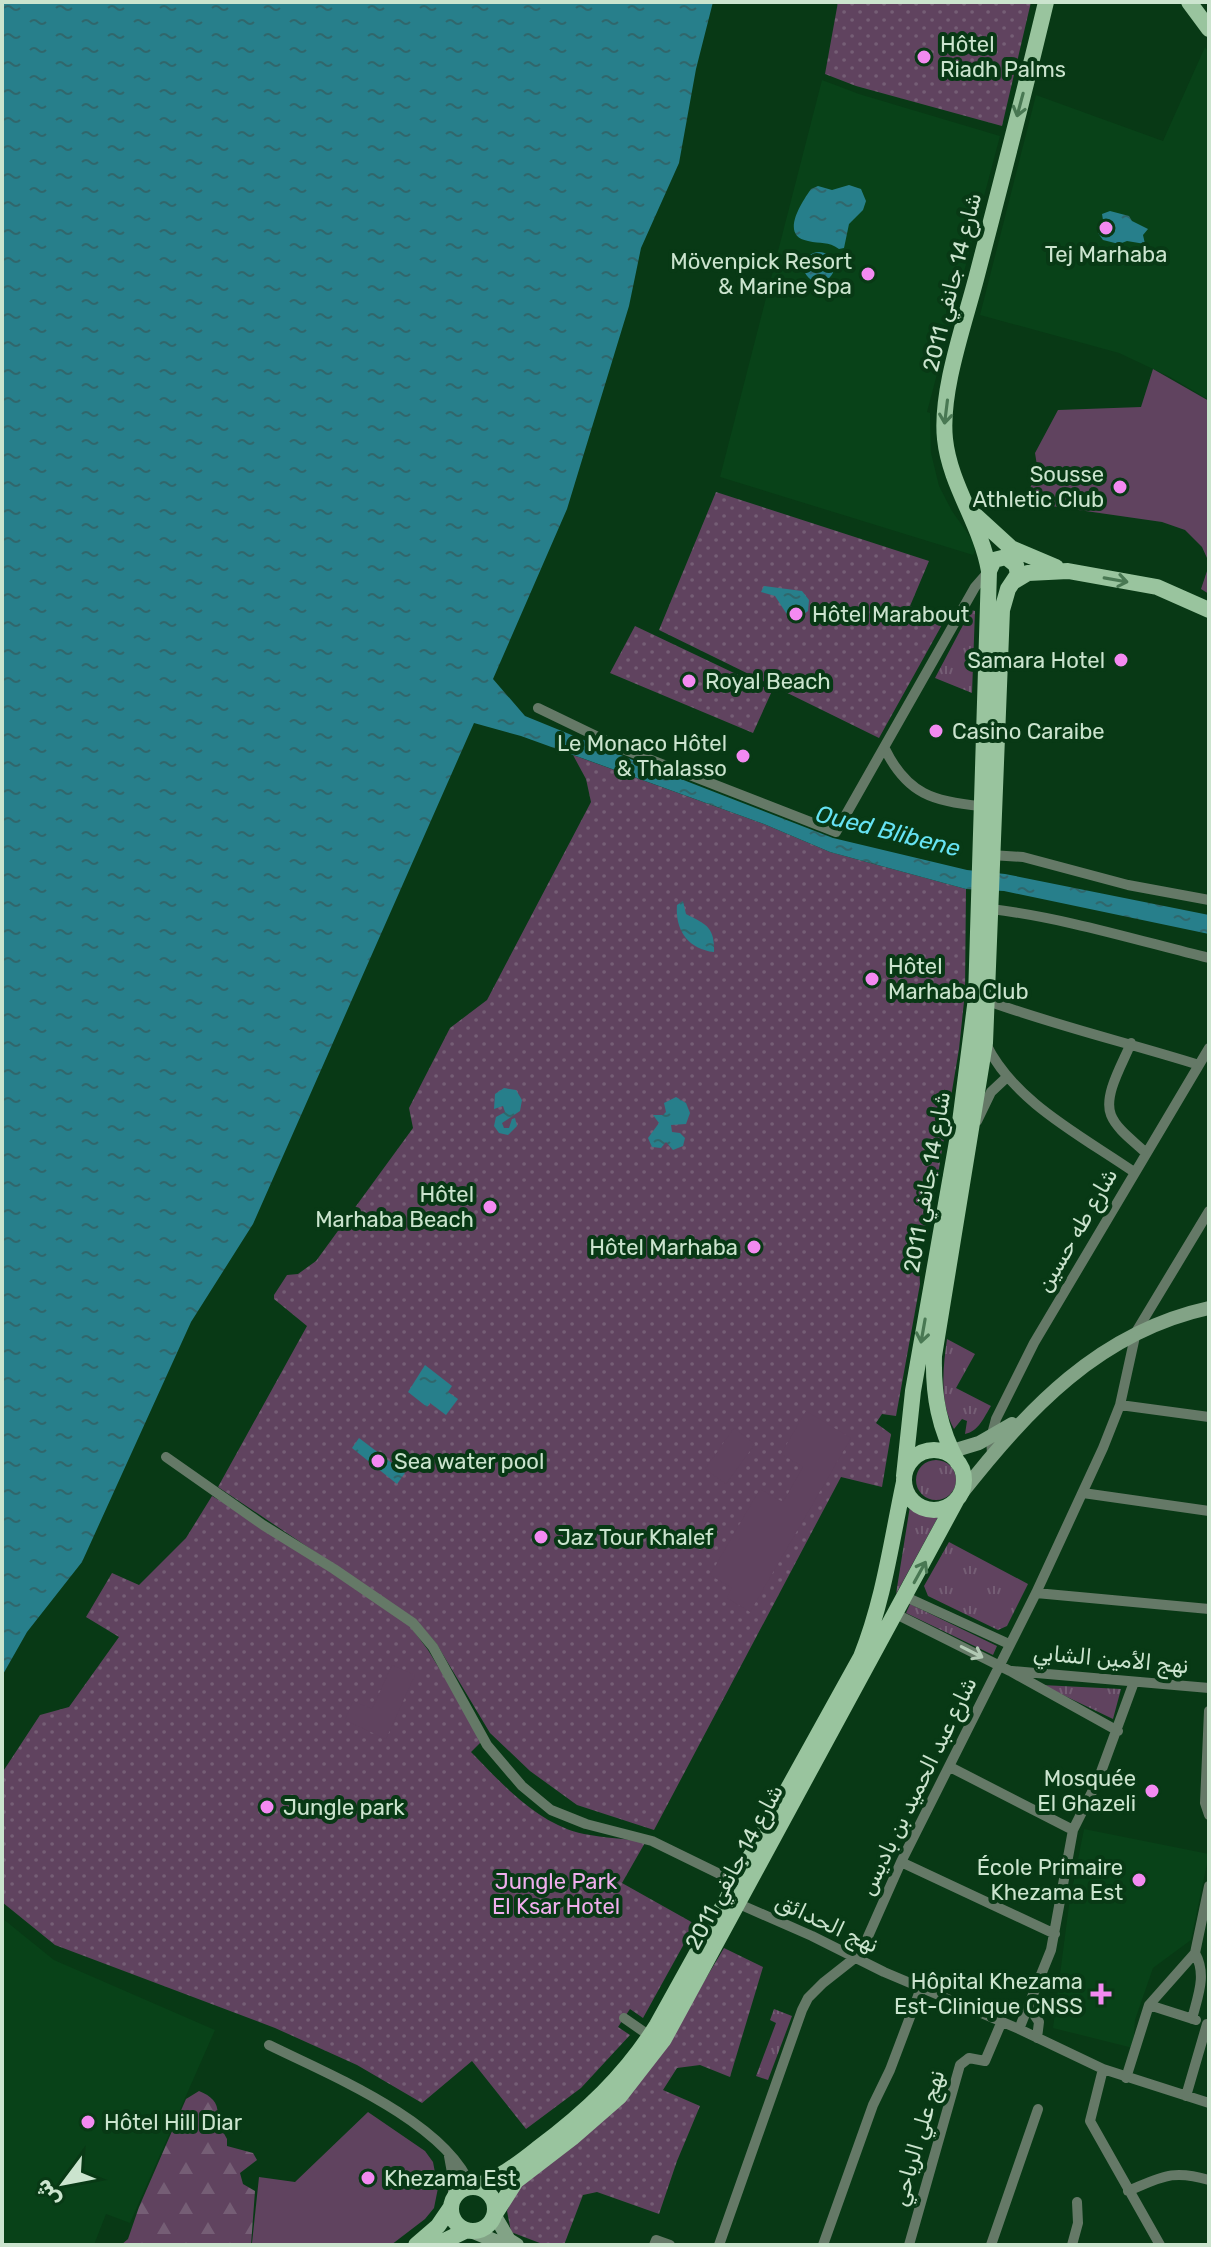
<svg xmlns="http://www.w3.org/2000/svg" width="1211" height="2247" font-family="Rubik,'Noto Naskh Arabic',sans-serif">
<defs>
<pattern id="grass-tufts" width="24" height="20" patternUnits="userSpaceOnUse" patternTransform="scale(2)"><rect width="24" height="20" fill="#60435f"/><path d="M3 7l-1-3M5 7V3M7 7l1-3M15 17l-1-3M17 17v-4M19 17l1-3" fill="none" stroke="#755e75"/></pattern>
<pattern id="forest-firs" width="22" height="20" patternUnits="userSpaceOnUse" patternTransform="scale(2)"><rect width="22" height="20" fill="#60435f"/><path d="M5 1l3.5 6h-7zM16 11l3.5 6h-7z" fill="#755e75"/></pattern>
<pattern id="park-dots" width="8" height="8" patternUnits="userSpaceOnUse" patternTransform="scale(2)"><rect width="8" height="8" fill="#60435f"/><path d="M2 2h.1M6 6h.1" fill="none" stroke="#755e75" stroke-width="1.8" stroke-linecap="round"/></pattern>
<pattern id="water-ripples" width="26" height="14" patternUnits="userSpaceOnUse" patternTransform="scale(2)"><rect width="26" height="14" fill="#277f8b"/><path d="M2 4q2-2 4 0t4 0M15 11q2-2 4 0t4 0" fill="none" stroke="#30676c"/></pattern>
</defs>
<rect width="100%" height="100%" fill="#083915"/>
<path fill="#084218" d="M1205 47 1209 52V400L1170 377 1119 353 980 315 1036 95 1163 141Z
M822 80 859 94 1000 136 927 412 930 413 931 453 939 486 952 511 973 541 975 551 973 555 720 477Z
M1084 1829 1209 1854 1191 1940 1153 1968 1135 2020 1133 2048 1053 2028 1069 1905Z
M2 1918 54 1960 215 2030 130 2223 106 2214 94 2245H2Z"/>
<path fill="url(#grass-tufts)" d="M971 610 975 611 972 693 935 678Z
M947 1339 975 1354 956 1388 991 1406C984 1417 979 1431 965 1434L967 1421 962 1419 954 1429C939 1402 943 1368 947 1339Z
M916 1480a20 20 0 1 1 40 0a20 20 0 1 1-40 0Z
M910 1506 923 1515 938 1517 896 1594Z
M949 1542 1028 1584 1007 1626 998 1630 928 1596 924 1586Z
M910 1604 997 1646 993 1655 906 1613Z
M1042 1685 1121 1689 1113 1719Z
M774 2009 792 2016 768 2080 756 2076 776 2023 770 2020Z"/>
<path fill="url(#forest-firs)" d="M199 2091C214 2097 220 2105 217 2121L227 2139V2146L253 2153 257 2160 240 2173 243 2184 255 2191 251 2245H104H121L128 2239 139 2207 186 2099Z"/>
<path fill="url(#park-dots)" d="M838 2H1031L1002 126 856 86 825 74Z
M716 492 929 561 910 606 943 623 879 738 659 630Z
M635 626 772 691 753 733 610 673Z
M573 755 764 824 830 852 966 889 965 992 959 1049 933 1204C924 1230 918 1256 920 1284L896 1416 882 1414 876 1423 891 1434 882 1487 841 1477 654 1830 577 1805 530 1771 490 1733 436 1643 415 1619 218 1487 307 1326 274 1299V1295L287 1275 298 1274 316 1261 413 1128 409 1108 450 1028 487 1000 591 802 586 779Z
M212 1496 280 1535 410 1626 428 1650 483 1740 471 1752C502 1784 538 1824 584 1834 604 1838 626 1839 646 1841L622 1883 695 1924 643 2018 630 2009 618 2027 630 2035 581 2088 526 2129 472 2061 422 2103 357 2065 275 2028 55 1945 2 1902V1773L40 1715 69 1707 119 1637 86 1617 112 1573 139 1585 186 1538Z
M724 1948 763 1967 730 2077 700 2065 677 2068 663 2090 700 2106 677 2161 659 2214 597 2192 583 2195 564 2245H545L511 2232 507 2211 519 2183 668 2042Z"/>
<path fill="#60435f" d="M1153 369 1209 401V594L1201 589 1208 568 1207 558 1202 547 1185 530 1162 522 1023 502 1038 472 1035 453 1058 410 1141 407Z
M806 1411 851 1438 750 1612 727 1598 732 1588 710 1575 760 1489 783 1502 803 1467 781 1454Z
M734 1428 755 1444 726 1484 705 1469Z
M392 1665 415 1675 386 1739 345 1720 353 1701 372 1709Z
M368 2112 425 2151 433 2162 438 2188 434 2208 425 2219 391 2245H255L252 2243 259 2177 295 2182Z"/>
<path fill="url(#water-ripples)" d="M2 2H713L696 69 679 163 641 248 629 306 567 509 493 679 525 716 650 767 833 838 967 870 1005 874 1209 915V934L1004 891 966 889 830 852 764 824 521 736 474 723 253 1224 191 1322 82 1562 27 1632 2 1676Z
M849 185 861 189 866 201 863 210 849 224 844 248 839 249C828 241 821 244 808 241 779 236 802 202 811 189L818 186 832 190Z
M1110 211 1129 216 1132 221 1148 229 1143 235 1145 244 1127 241 1119 244 1103 240 1098 233 1104 226 1102 214Z
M804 267a15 15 0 1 1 30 0a15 15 0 1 1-30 0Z
M764 586 802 591 809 600 808 611 799 617 788 616 775 596 761 592Z
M683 901 686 914C705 924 715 926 714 952 688 949 675 930 677 905Z
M504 1088 516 1090 522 1100 520 1111 502 1123 504 1128H509L512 1119 515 1118 517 1126 508 1135 499 1133 494 1126 496 1117 505 1112 503 1106 494 1109 495 1094Z
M676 1097 686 1103 690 1113 686 1124 671 1125 672 1132 680 1133 685 1138 683 1146 673 1150 666 1142 661 1148 652 1147 648 1138 659 1123 653 1115H663L666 1112 664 1103Z
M425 1365 452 1386 448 1392 458 1399 446 1415 430 1403 427 1407 408 1392Z
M359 1438 405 1473 397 1484 352 1448Z"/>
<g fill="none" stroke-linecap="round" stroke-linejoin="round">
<path stroke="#657967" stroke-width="10" d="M538 708 623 749 836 832 975 587 989 571
M885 749C907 794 934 802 981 806
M991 855 1023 857 1128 885 1209 900
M991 909C1065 918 1136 940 1209 958
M988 1001C1057 1026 1129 1043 1199 1065
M1131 1043C1123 1063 1103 1095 1111 1115 1117 1130 1135 1142 1146 1153
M986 1044C1014 1102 1082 1136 1134 1172
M977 1121 991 1092 1007 1077
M1120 1405 1209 1417
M992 1454 991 1438 996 1419 1034 1343 1209 1048
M166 1457 263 1525 334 1569 413 1623 433 1647 487 1745 522 1786 551 1810 586 1824 652 1841 736 1882
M1083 1493 1209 1511
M1036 1593 1209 1609
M906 1597 1009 1644
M896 1614 1010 1671 1118 1731
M1012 1671 1209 1688
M1209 1711 1205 1803 1209 1815
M950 1767 1073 1830
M901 1862 1055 1934
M739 1904 812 1936 884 1972 1019 2029 1103 2069 1209 2103
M1149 2005 1196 2020
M1029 2007 1039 2022 1037 2038
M624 2018 650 2036
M1192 2019C1198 1995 1207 1975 1195 1953
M1019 2029 1051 1950 1073 1830 1098 1780 1134 1682
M269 2045C328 2074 446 2122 471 2187
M1103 2069 1090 2121 1160 2245
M1126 2078 1149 2005 1195 1953 1209 1886
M1186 2096 1207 2024
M449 2156 453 2178V2199
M1128 2191C1162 2177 1172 2169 1209 2180
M654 2245 656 2240 670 2245
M719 2245 802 2010 808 1998 823 1983 856 1957 866 1941 901 1862 1036 1593 1103 1448 1120 1405 1136 1332 1209 1211
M823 2245 873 2105 890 2070 921 1988
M909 2245 960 2065 969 2058 985 2061 1002 2021
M991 2245 1038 2109
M1072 2245 1078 2223 1077 2202"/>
<path stroke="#82a386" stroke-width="14" d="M946 1453 979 1443 1012 1424
M961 1494C1028 1409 1099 1332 1209 1308
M495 2216 509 2240 517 2245
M471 2231 505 2245"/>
<path stroke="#99c49e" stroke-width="16" d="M1189 2 1209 29
M976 516 1011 548 1056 567
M1013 582 1028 573 1068 571 1157 587 1209 610
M904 1480a30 30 0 1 1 60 0a30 30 0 1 1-60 0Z
M958 1463C939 1428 933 1396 934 1356L985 1043 1002 610 1008 589 1018 574 1016 565 1006 557 994 560 989 571
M904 1476 913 1391 959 1130 976 998 989 571C981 524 950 486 945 439 940 392 964 325 976 279 1000 187 1024 94 1046 2
M451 2209a22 22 0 1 1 44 0a22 22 0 1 1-44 0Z
M473 2187C498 2179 517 2165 537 2149 585 2113 625 2076 657 2025L861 1657C884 1599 891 1543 904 1482
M495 2214 516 2181 572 2138 619 2097 664 2039 957 1499
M416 2245 438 2226 451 2207
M436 2245 467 2230"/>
</g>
<defs><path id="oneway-shaft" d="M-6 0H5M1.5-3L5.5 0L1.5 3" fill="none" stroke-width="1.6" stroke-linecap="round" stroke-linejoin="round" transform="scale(2)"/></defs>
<g stroke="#497853">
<use href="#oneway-shaft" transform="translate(1020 105) rotate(105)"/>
<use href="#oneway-shaft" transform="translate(946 412) rotate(97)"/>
<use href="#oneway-shaft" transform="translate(1116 580) rotate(10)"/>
<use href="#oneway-shaft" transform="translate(923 1331) rotate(100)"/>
<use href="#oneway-shaft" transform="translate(920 1572) rotate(-61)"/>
</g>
<use stroke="#b2c9b4" href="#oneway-shaft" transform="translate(972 1652) rotate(27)"/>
<g fill="#f38af1" stroke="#083915" stroke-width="3">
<circle cx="924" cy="57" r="8"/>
<circle cx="1106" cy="228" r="8"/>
<circle cx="868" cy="274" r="8"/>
<circle cx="1120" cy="487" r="8"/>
<circle cx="796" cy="614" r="8"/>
<circle cx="1121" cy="660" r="8"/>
<circle cx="689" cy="681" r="8"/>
<circle cx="936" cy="731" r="8"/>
<circle cx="743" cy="756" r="8"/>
<circle cx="872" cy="979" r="8"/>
<circle cx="490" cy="1207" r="8"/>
<circle cx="754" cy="1247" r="8"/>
<circle cx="378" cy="1461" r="8"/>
<circle cx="541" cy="1537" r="8"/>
<circle cx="1152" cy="1791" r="8"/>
<circle cx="267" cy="1807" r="8"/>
<circle cx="1139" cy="1880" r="8"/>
<path d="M1097 1982h8v8h8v8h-8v8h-8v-8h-8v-8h8z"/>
<circle cx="88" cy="2122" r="8"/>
<circle cx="368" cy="2178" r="8"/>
</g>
<g text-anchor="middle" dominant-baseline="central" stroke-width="8" stroke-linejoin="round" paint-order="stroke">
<g font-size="22" fill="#cbe4ce" stroke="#083915" text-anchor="start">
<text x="940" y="44">Hôtel<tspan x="940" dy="25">Riadh Palms</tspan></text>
<text x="1106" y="254" text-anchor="middle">Tej Marhaba</text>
<text x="852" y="261" text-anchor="end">Mövenpick Resort<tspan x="852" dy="25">&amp; Marine Spa</tspan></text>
<text x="1104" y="474" text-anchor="end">Sousse<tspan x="1104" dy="25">Athletic Club</tspan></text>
<text x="812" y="614">Hôtel Marabout</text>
<text x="1105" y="660" text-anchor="end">Samara Hotel</text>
<text x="705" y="681">Royal Beach</text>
<text x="952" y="731">Casino Caraibe</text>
<text x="727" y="743" text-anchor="end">Le Monaco Hôtel<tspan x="727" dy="25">&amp; Thalasso</tspan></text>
<text x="888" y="966">Hôtel<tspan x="888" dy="25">Marhaba Club</tspan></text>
<text x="474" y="1194" text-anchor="end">Hôtel<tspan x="474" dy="25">Marhaba Beach</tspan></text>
<text x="738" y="1247" text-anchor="end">Hôtel Marhaba</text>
<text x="394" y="1461">Sea water pool</text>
<text x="557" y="1537">Jaz Tour Khalef</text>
<text x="1136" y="1778" text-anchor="end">Mosquée<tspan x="1136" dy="25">El Ghazeli</tspan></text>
<text x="283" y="1807">Jungle park</text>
<text x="1123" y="1867" text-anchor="end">École Primaire<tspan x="1123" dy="25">Khezama Est</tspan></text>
<text x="1083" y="1981" text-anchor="end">Hôpital Khezama<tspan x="1083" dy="25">Est-Clinique CNSS</tspan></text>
<text x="104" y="2122">Hôtel Hill Diar</text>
<text x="384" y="2178">Khezama Est</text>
</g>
<g font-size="22" fill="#cbe4ce" stroke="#083915">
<text transform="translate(952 282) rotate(-76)">شارع 14 جانفي 2011</text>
<text transform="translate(927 1182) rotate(-80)">شارع 14 جانفي 2011</text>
<text transform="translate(1077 1230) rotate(-60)">شارع طه حسين</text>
<text transform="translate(1111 1659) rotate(5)">نهج الأمين الشابي</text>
<text transform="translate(918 1786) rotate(-64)">شارع عبد الحميد بن باديس</text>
<text transform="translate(734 1867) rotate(-62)">شارع 14 جانفي 2011</text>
<text transform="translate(827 1923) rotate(25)">نهج الحدائق</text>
<text transform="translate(918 2138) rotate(-74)">نهج علي الرياحي</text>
</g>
<g font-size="22" fill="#f0aeed" stroke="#083915">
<text x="556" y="1881">Jungle Park<tspan x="556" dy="25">El Ksar Hotel</tspan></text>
</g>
<g font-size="24" font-style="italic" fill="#66e3f4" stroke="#083915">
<text transform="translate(888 831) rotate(14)">Oued Blibene</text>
</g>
</g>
<rect width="1211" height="2247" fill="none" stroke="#cbe4ce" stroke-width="8"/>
<g transform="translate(64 2183) rotate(238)" stroke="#083915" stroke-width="6" paint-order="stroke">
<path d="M0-6L14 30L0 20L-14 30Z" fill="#cbe4ce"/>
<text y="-12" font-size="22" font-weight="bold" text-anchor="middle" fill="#cbe4ce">ش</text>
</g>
</svg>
